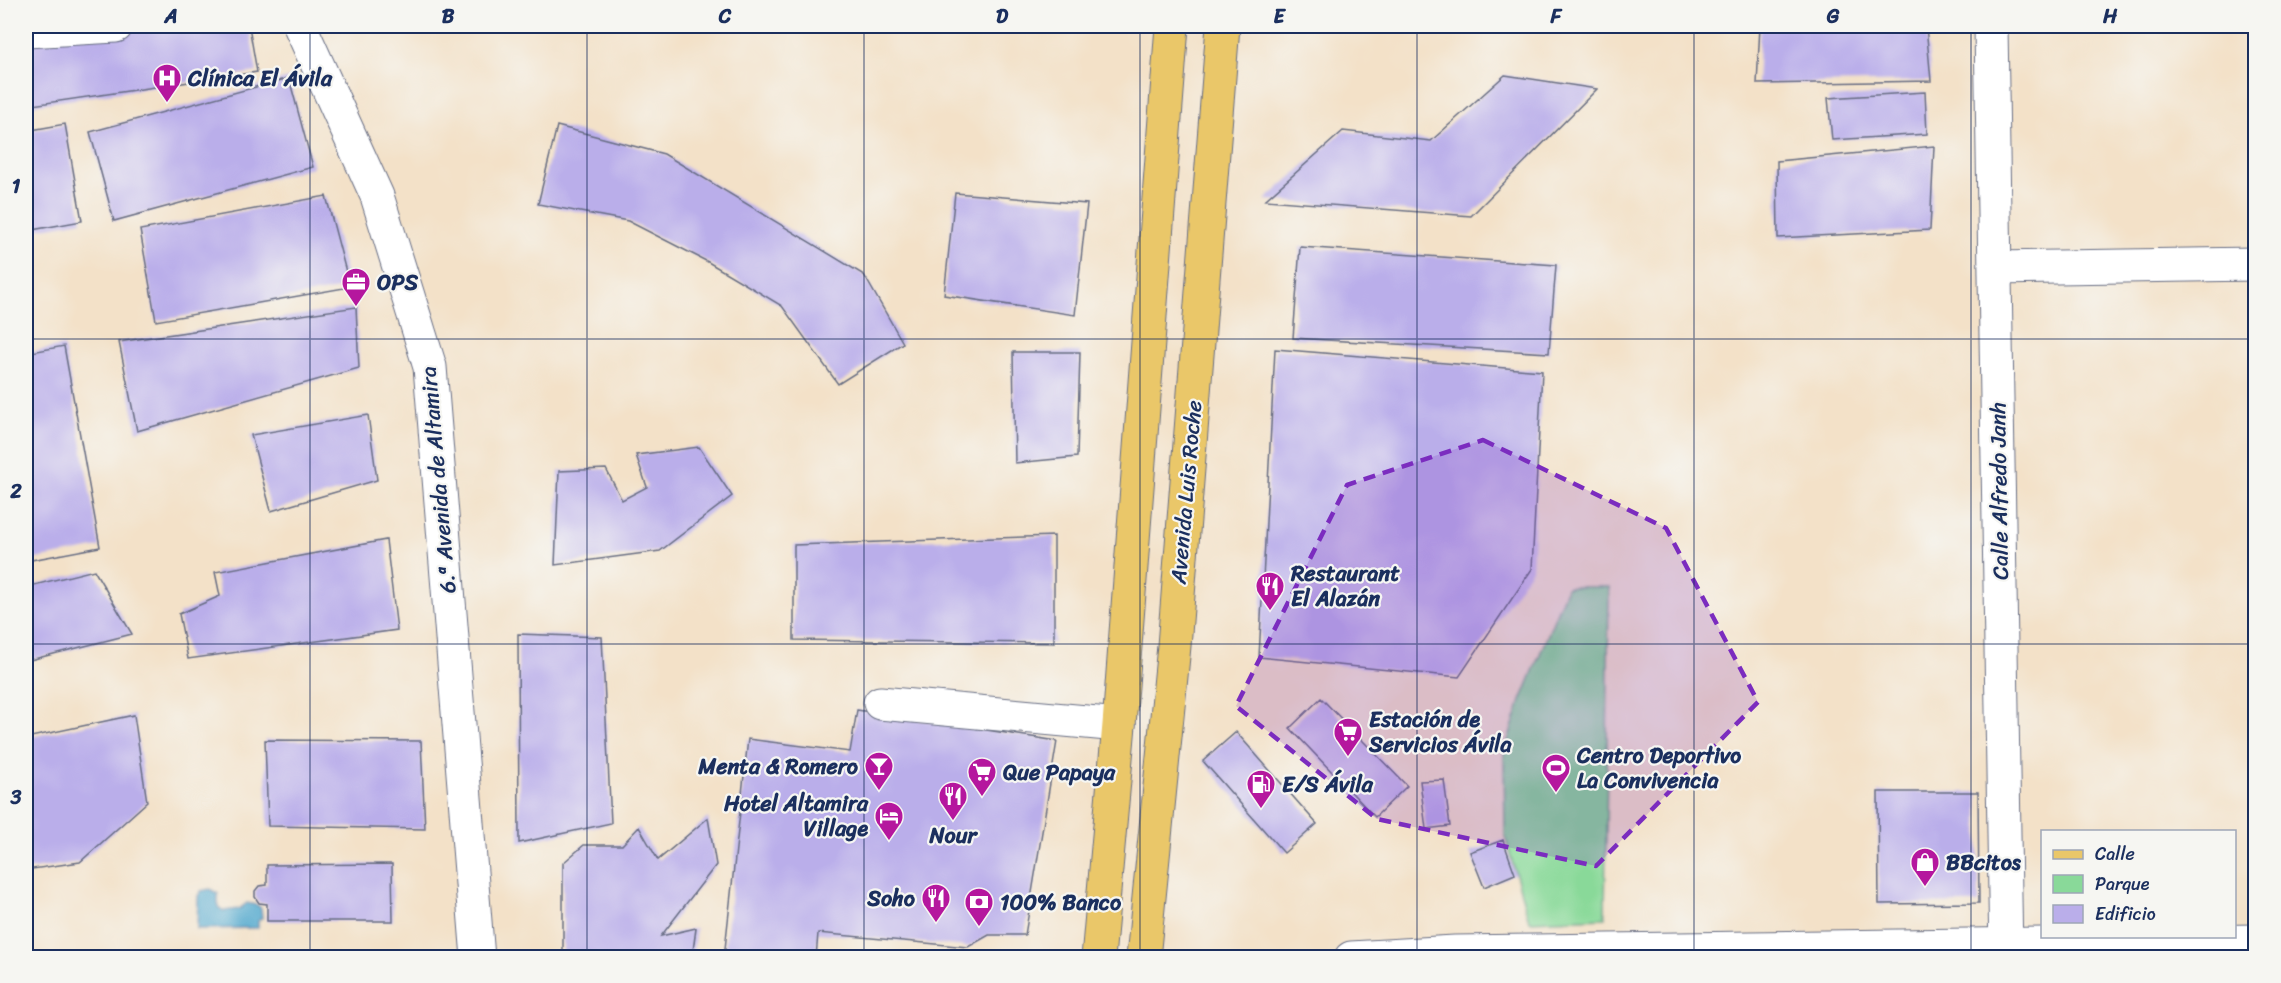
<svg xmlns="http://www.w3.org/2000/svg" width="2281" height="983" font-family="Sriracha,sans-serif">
<rect width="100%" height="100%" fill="#f6f6f2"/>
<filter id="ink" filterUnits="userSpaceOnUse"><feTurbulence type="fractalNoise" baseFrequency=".0167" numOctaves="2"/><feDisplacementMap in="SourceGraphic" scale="12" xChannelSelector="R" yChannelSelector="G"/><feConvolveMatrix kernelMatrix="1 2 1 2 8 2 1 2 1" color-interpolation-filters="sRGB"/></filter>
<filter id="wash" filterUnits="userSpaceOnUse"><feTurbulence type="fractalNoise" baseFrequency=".008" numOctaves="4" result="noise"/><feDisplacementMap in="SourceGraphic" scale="24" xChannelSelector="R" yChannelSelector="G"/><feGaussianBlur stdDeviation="1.35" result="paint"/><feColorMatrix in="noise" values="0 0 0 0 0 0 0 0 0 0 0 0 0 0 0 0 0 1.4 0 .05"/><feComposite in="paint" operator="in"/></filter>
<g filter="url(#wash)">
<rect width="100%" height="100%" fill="#f3e1c8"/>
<path fill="#89d999" stroke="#52847c" stroke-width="1.5" d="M1567 587H1609L1605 918 1529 921 1505 836 1504 752 1521 701Z"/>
<path fill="#52a9ce" stroke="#366c96" stroke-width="1.5" d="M210 889 218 894V907L224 911 239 909 247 903 257 905 261 908 262 918 258 921V928L197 929 198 896 201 891Z"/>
<g id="blocks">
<path fill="#baaeea" d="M26 26H249L257 72 26 106Z
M1760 26H1926L1931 81 1757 84Z
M1505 75 1597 89 1471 216 1265 200 1343 131 1431 141Z
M289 78 313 167 114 221 90 132Z
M1925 92 1927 134 1832 140 1828 98Z
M65 124 82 221 26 231V131Z
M557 126 664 154 864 275 903 343 838 384 782 306 708 262 628 221 538 204Z
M1934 146 1930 230 1778 238 1777 161Z
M955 193 1087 204 1075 315 944 295Z
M326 196 350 287 156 321 140 230Z
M1300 247 1556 265 1549 353 1293 338Z
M356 307 359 368 137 431 119 342Z
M64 346 100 547 26 561V353Z
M1275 349 1542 371 1532 569 1459 677 1259 657Z
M1013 352H1080L1077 457 1015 463Z
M368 415 377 480 271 511 251 435Z
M699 447 732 496 660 551 555 565 559 471 606 469 622 500 647 487 636 455Z
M1054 536V643L794 640V545Z
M386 540 397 630 188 659 179 614 220 596 215 572Z
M94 570 132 634 26 661V587Z
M518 634 602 637 611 823 519 843Z
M1321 698 1407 786 1375 817 1290 728Z
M857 710 1057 741 1025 935H989L968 947 818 933 816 958H724L748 739 850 752Z
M134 715 147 802 80 862 26 870V738Z
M1236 732 1317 824 1284 853 1203 761Z
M265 740 421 741 425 829 268 826Z
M1444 780 1450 826 1426 829 1420 781Z
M1878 792H1978L1979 903 1879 904Z
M708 818 716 865 661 936 696 928 692 958H563V863L584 845H622L639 827 658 860Z
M1503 840 1515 874 1484 887 1470 852Z
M392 864 393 921H267V904L259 903 255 897V891L259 886 267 885V865Z"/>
</g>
</g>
<g filter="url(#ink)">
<use href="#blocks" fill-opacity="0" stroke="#676d83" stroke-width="1.5"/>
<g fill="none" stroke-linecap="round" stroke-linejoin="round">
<g stroke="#676d83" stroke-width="35">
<path id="minor" d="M300 26 377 196 430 367 478 958
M1991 26 2006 958
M26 31 116 26
M1996 268 2256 264
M880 703 1119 725
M1351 958 1455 952 2256 941"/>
</g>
<g stroke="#676d83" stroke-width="35">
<path id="major" d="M1098 958 1119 725 1172 26
M1143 958 1174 646 1223 26"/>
</g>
<use href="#minor" stroke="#fff" stroke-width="33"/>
<use href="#major" stroke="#eac769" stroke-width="33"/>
</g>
</g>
<path fill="#7b2cbf" fill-opacity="0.2" stroke="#7b2cbf" stroke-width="4.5" stroke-dasharray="12 8" stroke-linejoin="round" d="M1483 440 1666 528 1758 702 1596 866 1377 819 1236 706 1347 485Z"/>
<path fill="none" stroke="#1b2f5e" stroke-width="1.5" stroke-opacity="0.55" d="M310 26V958M587 26V958M864 26V958M1140 26V958M1417 26V958M1694 26V958M1971 26V958M26 339H2256M26 644H2256"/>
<defs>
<g id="hospital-pin" transform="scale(1.5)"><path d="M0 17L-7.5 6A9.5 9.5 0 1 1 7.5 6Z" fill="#b5179e" stroke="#f6f6f2"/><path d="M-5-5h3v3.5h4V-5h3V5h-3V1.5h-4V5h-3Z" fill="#fff"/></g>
<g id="office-pin" transform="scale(1.5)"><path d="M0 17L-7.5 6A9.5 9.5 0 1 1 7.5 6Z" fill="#b5179e" stroke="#f6f6f2"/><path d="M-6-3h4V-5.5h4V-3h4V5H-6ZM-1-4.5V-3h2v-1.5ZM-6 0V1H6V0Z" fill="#fff"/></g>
<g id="restaurant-pin" transform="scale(1.5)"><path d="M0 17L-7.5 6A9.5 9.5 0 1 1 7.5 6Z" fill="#b5179e" stroke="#f6f6f2"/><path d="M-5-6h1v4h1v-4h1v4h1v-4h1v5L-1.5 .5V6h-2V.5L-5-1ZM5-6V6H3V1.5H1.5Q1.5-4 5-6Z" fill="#fff"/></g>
<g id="supermarket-pin" transform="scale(1.5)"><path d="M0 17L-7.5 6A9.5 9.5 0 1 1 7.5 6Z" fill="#b5179e" stroke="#f6f6f2"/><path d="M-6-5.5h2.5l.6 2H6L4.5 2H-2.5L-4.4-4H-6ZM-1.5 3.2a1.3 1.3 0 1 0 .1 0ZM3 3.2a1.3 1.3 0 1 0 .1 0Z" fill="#fff"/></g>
<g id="bar-pin" transform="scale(1.5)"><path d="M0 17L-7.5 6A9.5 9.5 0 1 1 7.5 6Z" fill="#b5179e" stroke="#f6f6f2"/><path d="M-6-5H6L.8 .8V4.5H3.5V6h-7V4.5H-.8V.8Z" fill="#fff"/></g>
<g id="stadium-pin" transform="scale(1.5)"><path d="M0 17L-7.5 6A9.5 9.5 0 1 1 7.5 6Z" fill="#b5179e" stroke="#f6f6f2"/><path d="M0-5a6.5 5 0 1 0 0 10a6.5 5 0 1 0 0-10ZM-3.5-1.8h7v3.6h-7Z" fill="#fff"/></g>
<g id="fuel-pin" transform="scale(1.5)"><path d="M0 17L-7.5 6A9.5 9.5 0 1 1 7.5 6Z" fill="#b5179e" stroke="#f6f6f2"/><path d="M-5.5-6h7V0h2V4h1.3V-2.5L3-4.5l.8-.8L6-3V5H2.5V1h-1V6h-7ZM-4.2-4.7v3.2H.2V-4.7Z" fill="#fff"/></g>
<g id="hotel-pin" transform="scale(1.5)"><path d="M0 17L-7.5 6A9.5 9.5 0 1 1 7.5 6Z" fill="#b5179e" stroke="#f6f6f2"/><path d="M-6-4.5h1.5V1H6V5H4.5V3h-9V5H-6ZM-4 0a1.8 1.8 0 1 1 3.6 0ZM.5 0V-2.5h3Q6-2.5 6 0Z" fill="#fff"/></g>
<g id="shop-pin" transform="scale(1.5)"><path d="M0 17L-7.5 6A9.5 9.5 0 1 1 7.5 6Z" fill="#b5179e" stroke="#f6f6f2"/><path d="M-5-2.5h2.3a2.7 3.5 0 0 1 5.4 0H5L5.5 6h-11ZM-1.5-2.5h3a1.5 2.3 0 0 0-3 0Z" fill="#fff"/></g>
<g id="bank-pin" transform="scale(1.5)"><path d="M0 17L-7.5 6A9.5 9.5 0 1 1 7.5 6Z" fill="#b5179e" stroke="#f6f6f2"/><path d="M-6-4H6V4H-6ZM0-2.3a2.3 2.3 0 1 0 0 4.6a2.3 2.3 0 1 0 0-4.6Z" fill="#fff"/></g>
</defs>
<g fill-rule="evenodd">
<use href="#hospital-pin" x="167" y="78"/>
<use href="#office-pin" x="356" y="282"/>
<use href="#restaurant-pin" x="1270" y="586"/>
<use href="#supermarket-pin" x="1348" y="732"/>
<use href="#bar-pin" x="879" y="766"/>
<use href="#stadium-pin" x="1556" y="768"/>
<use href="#supermarket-pin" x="982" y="772"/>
<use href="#fuel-pin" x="1261" y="784"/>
<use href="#restaurant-pin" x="953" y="796"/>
<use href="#hotel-pin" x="889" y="816"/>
<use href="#shop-pin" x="1925" y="862"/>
<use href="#restaurant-pin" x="936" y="898"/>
<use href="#bank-pin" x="979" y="902"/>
</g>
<g text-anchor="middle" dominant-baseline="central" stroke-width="4.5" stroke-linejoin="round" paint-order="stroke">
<g font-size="22" font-weight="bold" fill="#1b2f5e" stroke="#f6f6f2" text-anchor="start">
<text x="188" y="78">Clínica El Ávila</text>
<text x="377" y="282">OPS</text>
<text x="1291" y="573">Restaurant<tspan x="1291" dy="25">El Alazán</tspan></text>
<text x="1369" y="719">Estación de<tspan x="1369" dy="25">Servicios Ávila</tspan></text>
<text x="1577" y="755">Centro Deportivo<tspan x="1577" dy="25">La Convivencia</tspan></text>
<text x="858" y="766" text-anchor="end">Menta &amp; Romero</text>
<text x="1003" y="772">Que Papaya</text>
<text x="1282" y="784">E/S Ávila</text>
<text x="868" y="803" text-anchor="end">Hotel Altamira<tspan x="868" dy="25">Village</tspan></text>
<text x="953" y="835" text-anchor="middle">Nour</text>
<text x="1946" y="862">BBcitos</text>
<text x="915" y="898" text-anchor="end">Soho</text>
<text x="1000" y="902">100% Banco</text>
</g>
<g font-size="22" fill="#1b2f5e" stroke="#f6f6f2">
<text transform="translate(438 480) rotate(-95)">6.ª Avenida de Altamira</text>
<text transform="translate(1999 491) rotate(-91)">Calle Alfredo Janh</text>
<text transform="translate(1186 492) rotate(-85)">Avenida Luis Roche</text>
</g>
</g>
<rect width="2281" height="983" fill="none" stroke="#f6f6f2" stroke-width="66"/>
<rect x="2041" y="830" width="195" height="108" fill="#f6f6f2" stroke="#9ea6b7" stroke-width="1.5"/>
<rect x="2053" y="850" width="30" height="9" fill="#eac769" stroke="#9ea6b7" stroke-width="1.5"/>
<text x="2095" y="860" font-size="18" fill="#1b2f5e">Calle</text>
<rect x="2053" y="875" width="30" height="18" fill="#89d999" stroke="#9ea6b7" stroke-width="1.5"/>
<text x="2095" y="890" font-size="18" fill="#1b2f5e">Parque</text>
<rect x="2053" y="905" width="30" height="18" fill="#baaeea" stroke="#9ea6b7" stroke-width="1.5"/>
<text x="2095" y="920" font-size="18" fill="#1b2f5e">Edificio</text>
<rect x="33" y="33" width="2215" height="917" fill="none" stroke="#1b2f5e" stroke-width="2"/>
<g font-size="20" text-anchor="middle" font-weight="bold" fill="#1b2f5e">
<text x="171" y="23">A</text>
<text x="448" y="23">B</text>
<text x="725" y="23">C</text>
<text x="1002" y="23">D</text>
<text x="1279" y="23">E</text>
<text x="1556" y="23">F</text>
<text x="1833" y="23">G</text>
<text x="2110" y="23">H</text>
<text x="16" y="193">1</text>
<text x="16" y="498">2</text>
<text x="16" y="804">3</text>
</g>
</svg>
